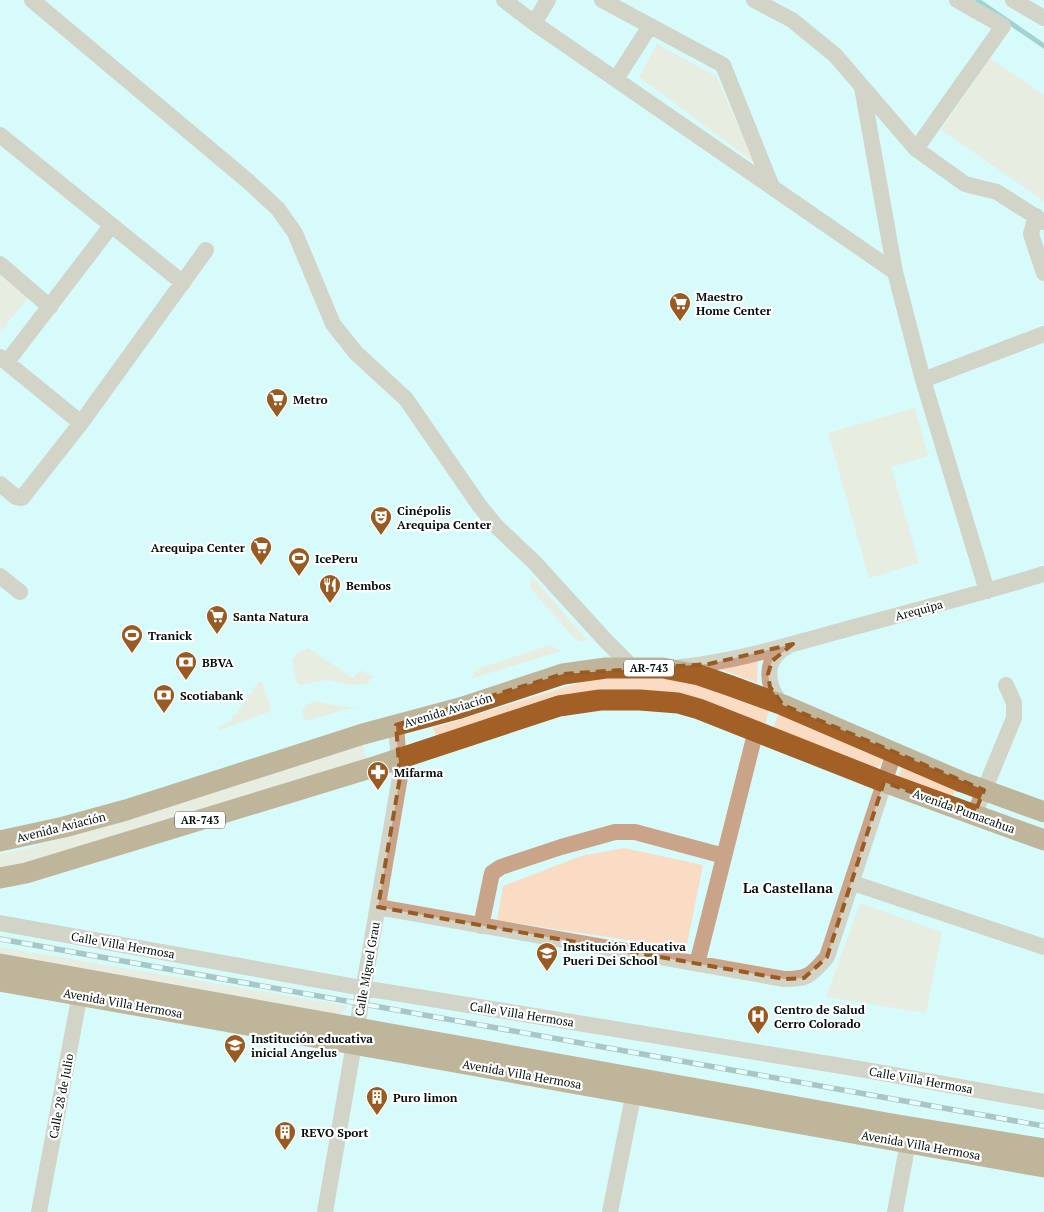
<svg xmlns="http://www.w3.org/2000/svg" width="1044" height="1212" font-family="'PT Serif',serif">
<rect width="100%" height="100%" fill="#d7fbfa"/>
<path fill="#fadbc4" d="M657 44 716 76 755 163 639 77Z
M990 58 1044 95V201L941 130Z
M0 276 28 298 1 331 0 330Z
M915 408 928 456 891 467 919 563 869 578 828 433Z
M531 577 535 580 587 640 582 642 576 640 530 588Z
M550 645 561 651 471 679 477 669Z
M308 648 353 678 360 670 374 677 366 684 351 685 326 680 301 685 297 683 292 660 299 652Z
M758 658 757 683 720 669Z
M608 674 678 678 770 707 765 725 665 694 437 738 433 728Z
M262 681 271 711 218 731 220 726 232 720V716L239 713 238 708 243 706 242 702 248 700 247 695 253 692 252 688 257 686V683Z
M316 701 338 706 359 708 348 709 305 721 302 711C305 705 309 703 316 701Z
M779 712 883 759 880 765 876 768 773 729Z
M363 745 367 759 27 863 0 868V854L23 850Z
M903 764 956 786 952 799 898 778Z
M624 848 703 865 686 949 497 920 503 886 581 856Z
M860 903 942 932 926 1013 826 997Z
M0 947 336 1004 348 1007 336 1017 0 957Z"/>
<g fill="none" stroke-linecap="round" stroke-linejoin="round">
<path stroke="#5da3a3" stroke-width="5" d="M977 0 1044 46"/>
<path stroke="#caa488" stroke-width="16" d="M32 0 249 182 278 209 295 233 333 324 356 353 406 399 479 505 496 526 534 562 607 642 633 668
M504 0 534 23 895 272
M602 0 723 65 772 187
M754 0 792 20 835 55 916 149 965 184 997 192 1044 222
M1013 0 1044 18
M534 23 548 0
M616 79 650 26
M862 87 895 272 923 380 987 591
M0 135 183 283
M916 149 1003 26 957 0
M1036 216 1031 234 1044 273
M0 264 50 307
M0 357 81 423
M7 362 111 226
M923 380 1044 334
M0 484 16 497 22 498 81 423 206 250
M0 576 20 592
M681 667C733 662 785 646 836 632 905 613 975 595 1044 574
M783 705C766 687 762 660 787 647
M974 815 1014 718V703L1006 685
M853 883 1044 947
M378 907 784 979C809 979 811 975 827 957L894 753
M0 923 357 987 860 1069 1044 1102
M481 926 492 873 501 867 561 847 615 832H635L724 856
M697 964 756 730
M39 1212 82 983
M325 1212 400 777 396 725
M610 1212 636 1082
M895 1212 910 1132"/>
<path stroke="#a26026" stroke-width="21" d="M0 841 64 827 126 810 363 734 460 708 563 674 606 668H663L699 675 731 686 783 705 962 782 1044 812
M0 878 26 873 377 766 559 706 600 700H640L678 703 699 709 884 782 1044 840
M0 964 892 1124 1044 1149
M0 981 1044 1167"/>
<g stroke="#6e8685" stroke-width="5.5">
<path id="rail" d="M0 939 1044 1126"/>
</g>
<use href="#rail" stroke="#fff" stroke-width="4" stroke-dasharray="11" stroke-linecap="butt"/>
</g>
<path d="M0 0H1044V1212H0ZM793 644 772 661 768 674 770 687 783 705 984 790 974 815 884 782 827 957 804 978 784 979 378 907 400 777 396 725 563 674 709 664Z" fill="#d7fbfa" fill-opacity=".55" fill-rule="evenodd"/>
<path fill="none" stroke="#9a5b22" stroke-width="4" stroke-dasharray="10 6" stroke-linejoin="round" d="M793 644 772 661 768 674 770 687 783 705 984 790 974 815 884 782 827 957 804 978 784 979 378 907 400 777 396 725 563 674 709 664Z"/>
<defs>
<g id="supermarket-pin" transform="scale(1.125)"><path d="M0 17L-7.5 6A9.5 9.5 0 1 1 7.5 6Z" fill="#9a5b22" stroke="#fff"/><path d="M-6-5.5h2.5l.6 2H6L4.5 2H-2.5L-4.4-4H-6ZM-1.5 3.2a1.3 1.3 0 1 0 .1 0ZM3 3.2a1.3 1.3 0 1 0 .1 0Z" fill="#fff"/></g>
<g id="theatre-pin" transform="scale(1.125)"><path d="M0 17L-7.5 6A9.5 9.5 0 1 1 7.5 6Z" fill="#9a5b22" stroke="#fff"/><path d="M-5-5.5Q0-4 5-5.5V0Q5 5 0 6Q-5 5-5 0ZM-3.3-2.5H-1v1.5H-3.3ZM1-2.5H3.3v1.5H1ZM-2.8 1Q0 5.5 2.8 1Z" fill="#fff"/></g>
<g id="stadium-pin" transform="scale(1.125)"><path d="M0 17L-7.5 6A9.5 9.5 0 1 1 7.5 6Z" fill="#9a5b22" stroke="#fff"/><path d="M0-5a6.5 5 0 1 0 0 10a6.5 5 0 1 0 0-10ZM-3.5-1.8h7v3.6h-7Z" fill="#fff"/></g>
<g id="restaurant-pin" transform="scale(1.125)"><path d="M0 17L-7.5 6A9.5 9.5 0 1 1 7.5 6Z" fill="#9a5b22" stroke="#fff"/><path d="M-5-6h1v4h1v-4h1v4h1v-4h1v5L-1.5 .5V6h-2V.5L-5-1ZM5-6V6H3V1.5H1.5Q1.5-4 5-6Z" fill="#fff"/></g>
<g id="bank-pin" transform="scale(1.125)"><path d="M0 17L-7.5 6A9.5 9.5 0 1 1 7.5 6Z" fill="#9a5b22" stroke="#fff"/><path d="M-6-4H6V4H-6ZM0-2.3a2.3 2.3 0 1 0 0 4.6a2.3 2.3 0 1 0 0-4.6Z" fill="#fff"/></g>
<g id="pharmacy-pin" transform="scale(1.125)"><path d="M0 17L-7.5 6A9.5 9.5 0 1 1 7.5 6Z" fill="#9a5b22" stroke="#fff"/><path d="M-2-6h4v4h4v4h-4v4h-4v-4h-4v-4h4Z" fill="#fff"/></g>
<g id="school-pin" transform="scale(1.125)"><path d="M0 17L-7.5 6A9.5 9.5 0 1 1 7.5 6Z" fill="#9a5b22" stroke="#fff"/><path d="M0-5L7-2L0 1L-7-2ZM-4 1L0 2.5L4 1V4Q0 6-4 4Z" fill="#fff"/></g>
<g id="hospital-pin" transform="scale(1.125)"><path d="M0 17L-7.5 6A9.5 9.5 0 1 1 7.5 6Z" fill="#9a5b22" stroke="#fff"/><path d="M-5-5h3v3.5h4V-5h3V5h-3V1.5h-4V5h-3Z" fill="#fff"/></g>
<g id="building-pin" transform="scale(1.125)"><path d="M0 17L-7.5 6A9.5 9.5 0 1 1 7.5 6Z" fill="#9a5b22" stroke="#fff"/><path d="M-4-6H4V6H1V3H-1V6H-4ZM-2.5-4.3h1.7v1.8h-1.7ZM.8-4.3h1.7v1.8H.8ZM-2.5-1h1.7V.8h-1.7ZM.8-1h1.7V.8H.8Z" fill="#fff"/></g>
</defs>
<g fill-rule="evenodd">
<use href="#supermarket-pin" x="680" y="303"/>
<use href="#supermarket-pin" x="277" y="399"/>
<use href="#theatre-pin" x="381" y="517"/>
<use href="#supermarket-pin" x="261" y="547"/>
<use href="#stadium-pin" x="299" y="558"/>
<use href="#restaurant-pin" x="330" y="585"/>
<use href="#supermarket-pin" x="217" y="616"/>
<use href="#stadium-pin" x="132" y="635"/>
<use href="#bank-pin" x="186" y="662"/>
<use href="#bank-pin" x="164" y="695"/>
<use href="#pharmacy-pin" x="378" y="772"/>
<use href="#school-pin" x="547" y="953"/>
<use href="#hospital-pin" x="758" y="1016"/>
<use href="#school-pin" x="235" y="1045"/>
<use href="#building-pin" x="377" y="1097"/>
<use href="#building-pin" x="285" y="1132"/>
</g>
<g text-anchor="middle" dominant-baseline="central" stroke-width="4.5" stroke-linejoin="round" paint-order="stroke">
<g fill="#fff" stroke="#4f5757" stroke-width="1">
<rect x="624" y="659.5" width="50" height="17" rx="4"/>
<rect x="175" y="811.5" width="50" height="17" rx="4"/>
</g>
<g font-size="11" font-weight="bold" fill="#040f0f">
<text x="649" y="668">AR-743</text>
<text x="200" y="820">AR-743</text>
</g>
<g font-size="12" font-weight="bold" fill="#040f0f" stroke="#fff" text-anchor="start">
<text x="696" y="296">Maestro<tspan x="696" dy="14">Home Center</tspan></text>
<text x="293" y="399">Metro</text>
<text x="397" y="510">Cinépolis<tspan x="397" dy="14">Arequipa Center</tspan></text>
<text x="245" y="547" text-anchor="end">Arequipa Center</text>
<text x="315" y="558">IcePeru</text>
<text x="346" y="585">Bembos</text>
<text x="233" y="616">Santa Natura</text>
<text x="148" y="635">Tranick</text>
<text x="202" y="662">BBVA</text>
<text x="180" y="695">Scotiabank</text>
<text x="394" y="772">Mifarma</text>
<text x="563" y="946">Institución Educativa<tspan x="563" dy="14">Pueri Dei School</tspan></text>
<text x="774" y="1009">Centro de Salud<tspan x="774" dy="14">Cerro Colorado</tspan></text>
<text x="251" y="1038">Institución educativa<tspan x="251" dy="14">inicial Angelus</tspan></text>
<text x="393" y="1097">Puro limon</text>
<text x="301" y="1132">REVO Sport</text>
</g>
<g font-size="12" fill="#040f0f" stroke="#fff">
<text transform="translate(919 610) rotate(-15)">Arequipa</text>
<text transform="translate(448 710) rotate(-17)">Avenida Aviación</text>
<text transform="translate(964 811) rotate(20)">Avenida Pumacahua</text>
<text transform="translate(61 827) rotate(-14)">Avenida Aviación</text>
<text transform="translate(123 945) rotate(10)">Calle Villa Hermosa</text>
<text transform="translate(367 969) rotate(-80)">Calle Miguel Grau</text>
<text transform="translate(123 1003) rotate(10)">Avenida Villa Hermosa</text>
<text transform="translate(522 1014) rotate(9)">Calle Villa Hermosa</text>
<text transform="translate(522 1074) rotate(10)">Avenida Villa Hermosa</text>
<text transform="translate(921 1080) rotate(10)">Calle Villa Hermosa</text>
<text transform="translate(61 1096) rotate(-79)">Calle 28 de Julio</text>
<text transform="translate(921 1145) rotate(10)">Avenida Villa Hermosa</text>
</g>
<g font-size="14" font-weight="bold" fill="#040f0f" stroke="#fff">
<text x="788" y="887">La Castellana</text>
</g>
</g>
</svg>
